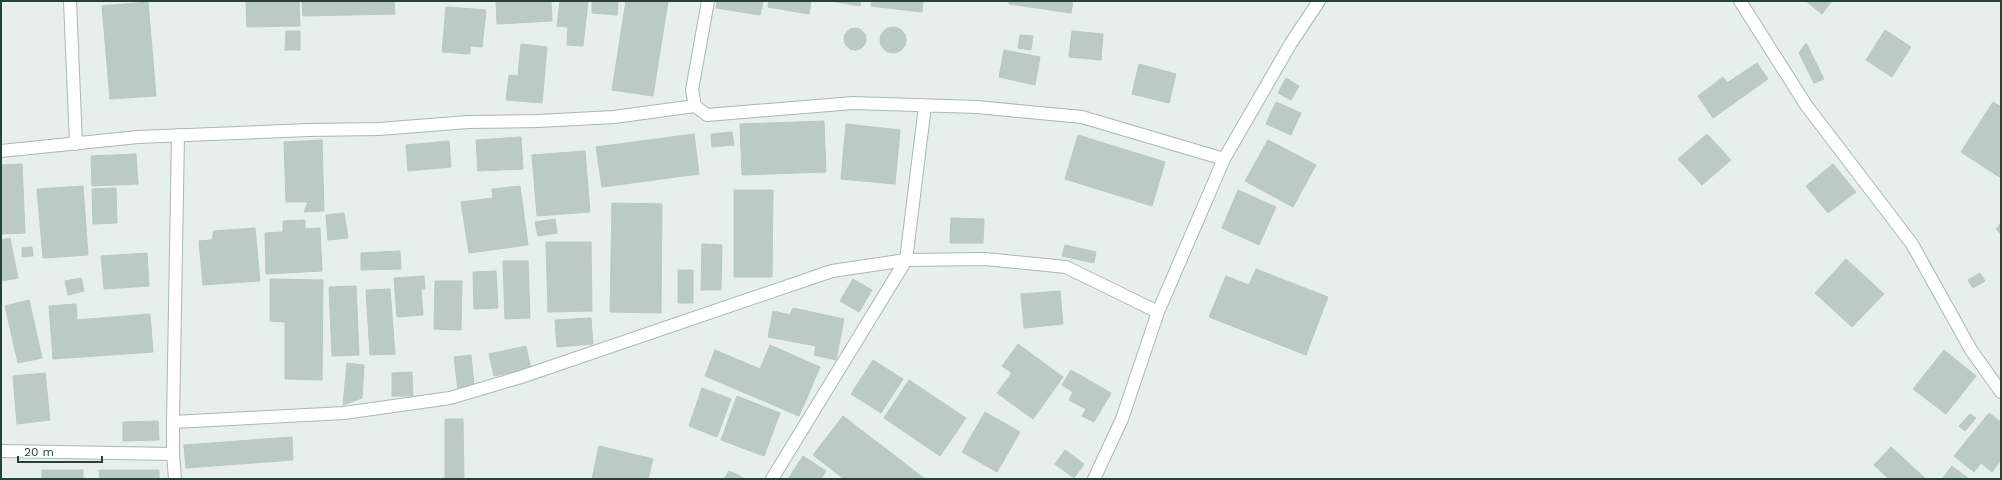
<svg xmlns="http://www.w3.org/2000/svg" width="2002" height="480" font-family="'Work Sans',sans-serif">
<rect width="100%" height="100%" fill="#e6efeb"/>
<path fill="#bbcac4" stroke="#b8c9c2" d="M246 1H299L300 26 247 27Z
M302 1H394L395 14 303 16Z
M496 1H551L552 21 497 24Z
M560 1H588L583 46 567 45 568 27 557 26Z
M592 1H618L617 15 592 13Z
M626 1H668L653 96 612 90Z
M717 1H763L760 15 716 8Z
M769 1H811L809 14 768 7Z
M831 1H861L860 6Z
M872 1H923L922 12 871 6Z
M1009 1H1073L1071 13 1009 4Z
M1806 1H1832L1822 14Z
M148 2 156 96 110 99 102 6Z
M446 7 486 10 482 47 470 46V54L442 52Z
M880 40a13 13 0 1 1 26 0a13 13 0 1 1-26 0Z
M844 39a11 11 0 1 1 22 0a11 11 0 1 1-22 0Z
M1885 30 1911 47 1892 77 1866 60Z
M286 31H300V50H285Z
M1072 31 1103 34 1101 60 1069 57Z
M1020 35 1033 36 1031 50 1018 48Z
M1806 43 1824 79 1814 83 1799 53Z
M521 44 547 47 542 103 506 100 509 75 518 76Z
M1004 50 1040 57 1035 85 999 77Z
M1757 63 1768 79 1713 118 1698 96 1723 77 1727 83Z
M1139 64 1176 74 1169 103 1132 94Z
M1286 78 1299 86 1291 100 1278 93Z
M1276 102 1301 113 1291 135 1266 124Z
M1993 102 2001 107V178L1961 152Z
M824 121 826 172 742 175 740 124Z
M846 124 900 130 895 184 841 179Z
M732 132 734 145 712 147 711 134Z
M694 134 699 174 602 187 596 147Z
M1707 134 1731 160 1702 185 1678 159Z
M1078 135 1165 162 1152 206 1065 179Z
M521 137 523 169 478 171 476 140Z
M322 140 324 211 304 212 308 202H286L284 142Z
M1268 140 1316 165 1293 207 1245 181Z
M449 141 451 167 408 171 406 145Z
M585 151 590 212 537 216 532 155Z
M136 154 138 184 92 186 91 156Z
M22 164 25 233 2 234 1 165Z
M1833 164 1856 192 1828 213 1806 186Z
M83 186 88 255 43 258 37 189Z
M520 186 528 245 469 253 461 202 493 198 492 189Z
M116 188 117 223 93 224 92 189Z
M734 190H773L772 277H734Z
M1238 190 1276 207 1259 245 1222 228Z
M612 203 662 204 661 313 610 312Z
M344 213 348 238 328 240 326 215Z
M951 218 984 219 983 243H950Z
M555 219 557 233 538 236 535 222Z
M305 220V229L320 228 322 271 266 274 265 233 283 232V221Z
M2001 223V234L1996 229Z
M255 228 260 281 203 285 199 241 212 240 214 231Z
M10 238 18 278 1 281V240Z
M546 242H591L592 311 548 312Z
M702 244 722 245 721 290H701Z
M1065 245 1096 252 1094 263 1062 256Z
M32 247 33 256 22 257V248Z
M400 251 401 269 361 270V253Z
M147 253 149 286 104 289 101 256Z
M1846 259 1884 294 1852 327 1815 293Z
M503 261H528L530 318 505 319Z
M1256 269 1328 297 1306 355 1209 317 1226 276 1249 285Z
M678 270H693V303H678Z
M496 271 498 308 474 309 473 272Z
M1980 273 1985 281 1973 288 1968 280Z
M424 276 425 289H421L423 315 397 317 394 278Z
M81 278 84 291 68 295 65 281Z
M270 279 323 280 322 380 285 379V322L270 321Z
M853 279 872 290 859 312 840 301Z
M435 281H462L461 330 434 329Z
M356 286 359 355 332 356 329 287Z
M390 289 395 354 370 355 366 290Z
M1060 291 1063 324 1024 328 1021 294Z
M29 300 42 358 18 363 5 306Z
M76 304 77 320 150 314 153 352 53 359 49 306Z
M793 308 844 319 836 360 814 355 816 346 768 337 773 311 790 315Z
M591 318 593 344 557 347 555 320Z
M1018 344 1063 377 1033 419 997 393 1012 373 1002 366Z
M770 345 820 367 799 416 705 376 715 350 760 369Z
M526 346 531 369 494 376 489 354Z
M1944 350 1976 376 1946 414 1913 389Z
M471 355 474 385 458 391 454 357Z
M873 360 903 379 881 413 851 394Z
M347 363 364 365 362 398 343 405Z
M1071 370 1111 393 1094 422 1082 416 1086 409 1069 400 1073 392 1062 385Z
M412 372 413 396H392V373Z
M45 373 50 420 17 424 13 376Z
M909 380 966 418 940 456 884 418Z
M702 388 731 399 717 437 689 426Z
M737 396 780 413 764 456 721 440Z
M985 412 1020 432 997 472 962 452Z
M1989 413 2001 422V460L1992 472 1981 463 1974 472 1954 456Z
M1970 414 1976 418 1965 431 1959 426Z
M843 416 925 479H844L813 455Z
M445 419H463L464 479H445Z
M158 421 159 440 123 441V422Z
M292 437 293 460 186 468 184 445Z
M599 446 653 459 648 479H592Z
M1891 447 1925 478V479H1889L1874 465Z
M1065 450 1084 464 1074 478 1055 464Z
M803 456 826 471 821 479H788Z
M1952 466 1969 479H1942Z
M42 470H83V479H42Z
M99 470H159V479H100Z
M729 471 738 475 745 479H724Z"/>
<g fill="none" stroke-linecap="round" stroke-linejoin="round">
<g stroke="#a8b8b2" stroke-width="14">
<path id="street" d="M70 1 76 144
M1740 1 1806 105 1912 244 1971 350 2001 392
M695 106 692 90 708 1
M1 151 138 137 308 130 379 129 468 122 538 121 614 117 695 106 707 115 853 103 977 107 1082 117 1224 159
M173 422 178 135
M1 451 173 454
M175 479 173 454V422L344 413 450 398 521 377 832 271 906 260 985 259 1066 267 1158 312
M772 479 906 260 925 106
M1094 479 1122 419 1158 312 1224 159 1291 43 1319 1"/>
</g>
<use href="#street" stroke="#fff" stroke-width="12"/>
</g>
<rect width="2002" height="480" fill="none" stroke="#24423a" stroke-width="4"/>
<path d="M18 456v6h84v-6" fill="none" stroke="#24423a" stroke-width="2"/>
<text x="24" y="456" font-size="12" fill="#24423a" stroke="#f7fbf9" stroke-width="3" paint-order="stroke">20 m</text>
</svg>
